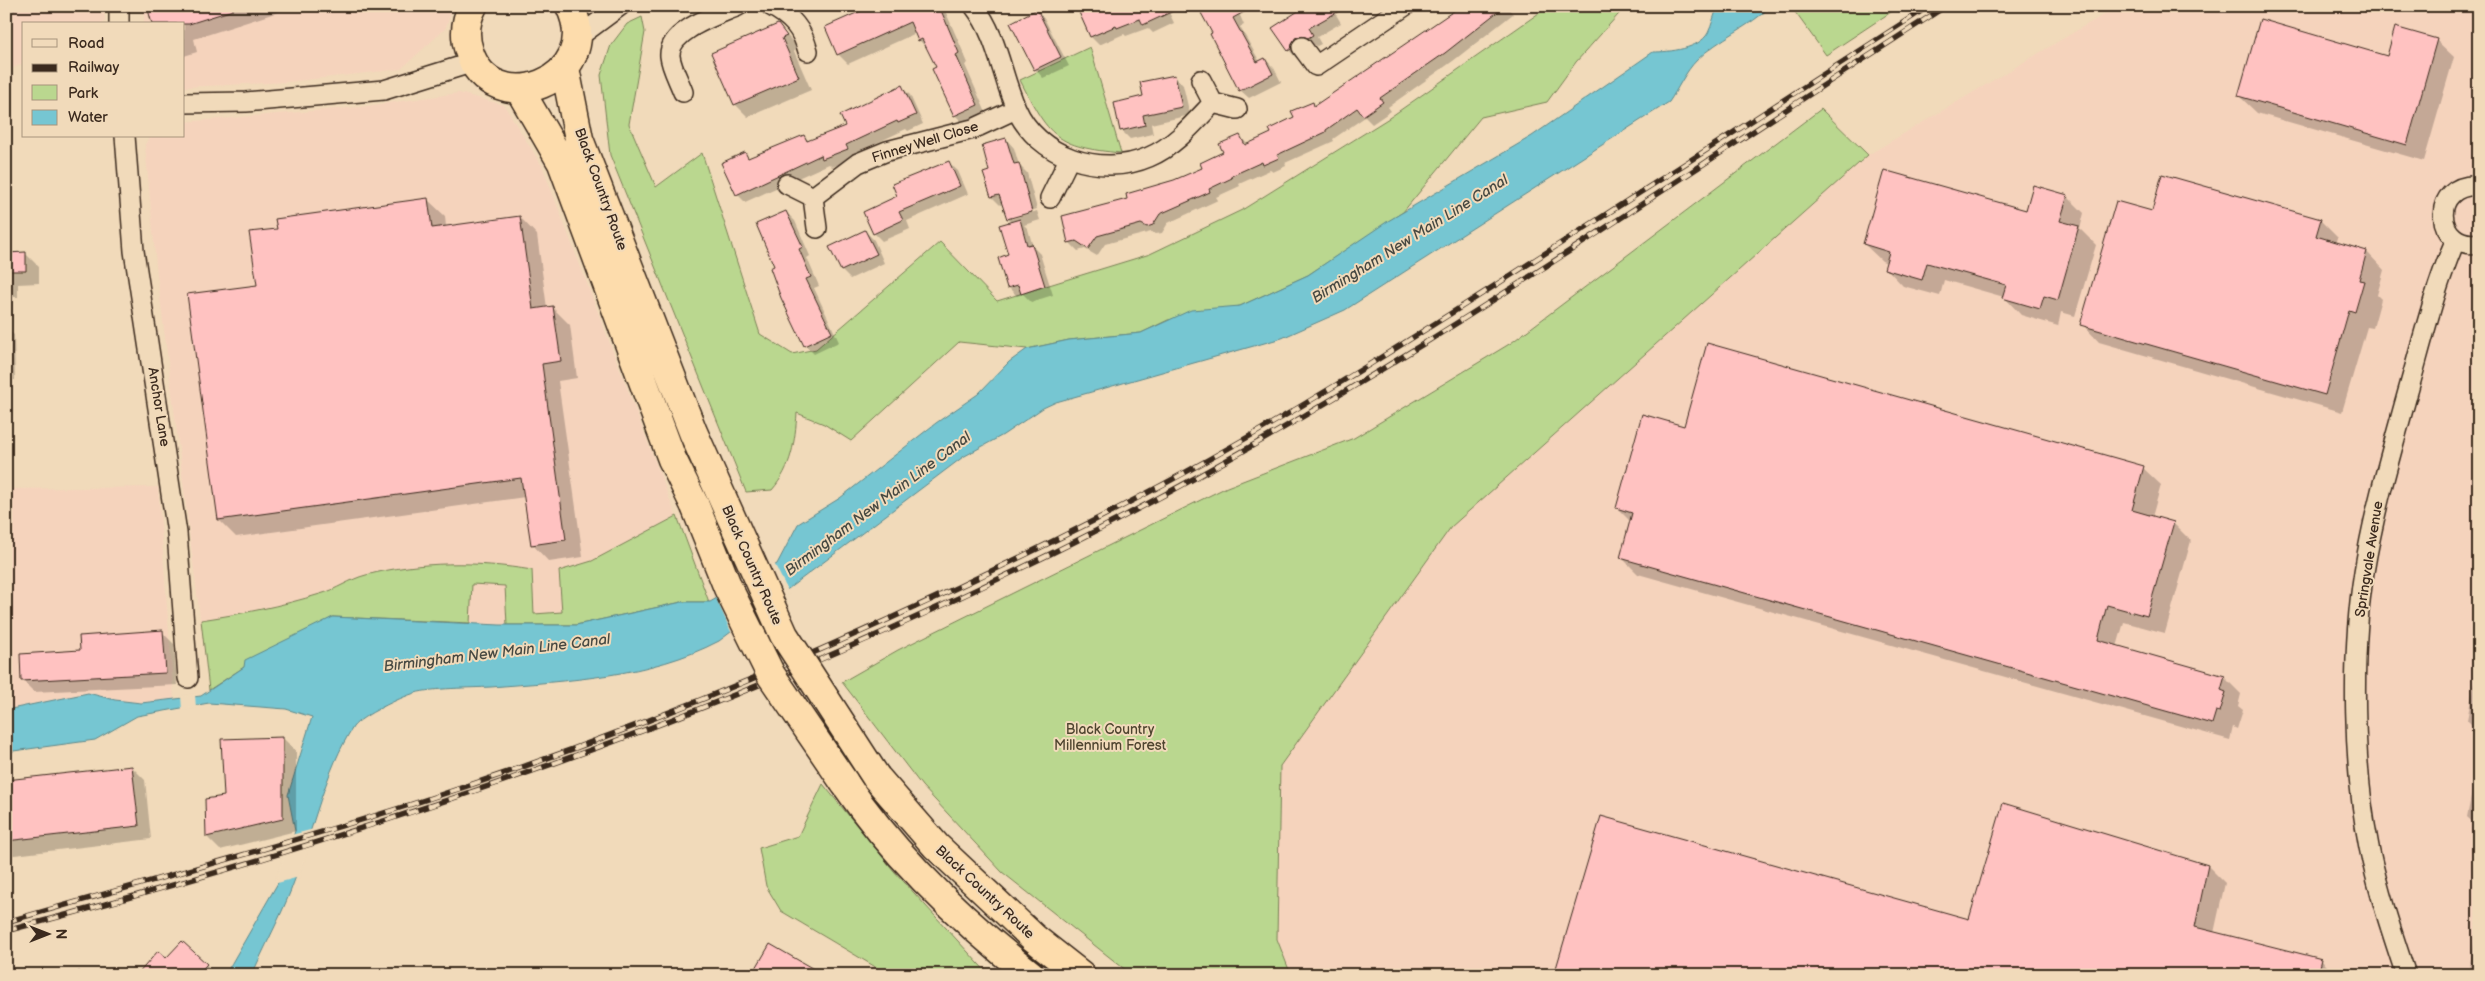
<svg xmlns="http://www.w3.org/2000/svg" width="2485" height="981" font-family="'Balsamiq Sans',sans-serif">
<rect width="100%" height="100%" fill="#f1daba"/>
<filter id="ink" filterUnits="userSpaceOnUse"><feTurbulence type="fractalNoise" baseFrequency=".02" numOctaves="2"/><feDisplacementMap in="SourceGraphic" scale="10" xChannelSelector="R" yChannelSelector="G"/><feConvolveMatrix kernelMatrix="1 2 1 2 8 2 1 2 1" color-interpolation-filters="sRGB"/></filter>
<g filter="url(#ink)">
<path fill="#f5d3bc" d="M6 6H104L105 22 101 24H24V63L6 71Z
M144 6H454L445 29 401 69 288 82 184 87V24H144Z
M2118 6H2479V975H1291L1277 939 1280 766 1451 527 1868 155Z
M459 93 504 105 542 166 709 602H682L576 625H500L334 617 245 660 209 690 156 265 145 144 152 136H184V122L360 107Z
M158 487 174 700 141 703 115 700 88 693 6 710V489Z"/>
<path fill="#bad78f" stroke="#7a8056" d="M1549 6H1626L1576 62 1547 102 1481 117 1403 212 1308 275 1240 306 1168 320 1141 333 1069 340 1027 349 959 342 851 441 824 424 797 413C795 441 792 467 772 490L746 492 610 155 601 75 611 45 627 24 642 17 645 32 629 124 656 187 702 153 760 334 792 354 816 349 940 242 997 301 1150 254 1242 210 1389 118Z
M1798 6H1900L1826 55 1795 12Z
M1090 47 1121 153C1056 147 1049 137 1020 80Z
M1821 109 1868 155 1451 527 1280 766 1277 939 1291 975H1132L1002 872 922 786 842 682 898 650 1227 487 1354 438 1511 343Z
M677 516 709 602H682L576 625H507L505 586 472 584 470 623 333 617 244 667 209 690 201 620C241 614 281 606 320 594 336 590 350 579 366 575 420 561 477 561 532 570L534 614 562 612 559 571 592 561Z
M823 784 894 871 989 975H889L781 911 766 886 759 848 798 836Z"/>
<path fill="#76c6d2" stroke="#5e888a" d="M1718 6H1771C1750 27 1719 38 1697 60 1685 72 1678 89 1669 102L1345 310 1282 338 1056 402 1043 408 1003 435 963 457 719 641C651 677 566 681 491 687 471 688 432 688 415 693 401 697 361 716 353 727 326 769 312 831 295 879 284 911 266 943 252 975H225L279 881 295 831 288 795 312 717 286 709 209 703 137 716 95 740 6 752V710L88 693 115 700 141 703 201 696 244 667 245 660 333 617 500 625H576L682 602H710L777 564 798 524 840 498 936 423 978 394 1009 362 1027 349 1069 340 1141 333 1191 310 1240 306 1308 275 1388 221 1532 136 1653 52C1670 52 1699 49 1708 33 1712 25 1714 15 1718 6Z"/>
<path fill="#f1daba" d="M774 563 789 593 732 634 715 596Z
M195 694 196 708 182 710 181 696Z
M314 829 299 877 274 884 291 835Z"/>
<path fill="#0003" d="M6 6H24L6 15Z
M148 6H297L194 39 197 52 184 56V24Z
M814 6H825L817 9Z
M865 6H943L968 63 965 65 987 115 965 125 955 115 929 50 919 40 916 33 848 64 838 54 867 10Z
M1166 6 1174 23 1153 33 1148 28 1126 36 1124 34 1099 45 1091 37 1079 10Z
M1236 6 1244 25 1240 27 1260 62 1265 59 1274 68 1281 82 1249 98 1240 90 1204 12Z
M1331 6 1341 23 1317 37 1321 44 1317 46 1311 44 1297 59 1289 50 1274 28Z
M1463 6H1513L1509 9 1513 14 1453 61 1388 107 1391 111 1372 124 1365 117 1333 139 1334 141 1285 163 1286 166 1273 172 1270 170 1239 184 1240 186 1216 197 1218 200 1168 223 1162 233 1156 234 1151 232 1105 244 1097 256 1085 249 1078 251 1069 242 1129 200 1204 168 1225 153 1240 136 1248 145 1273 133 1296 118 1312 103 1316 106Z
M1037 11 1045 20 1069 66 1043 78 1035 69Z
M778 25 799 49 794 51 811 90 748 117 735 104Z
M2436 40 2454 57 2424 161 2257 113 2239 96 2388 57Z
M1174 76 1183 85 1190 115 1151 124 1153 134 1130 139 1121 130 1144 97Z
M901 87 910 95 923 124 908 131 906 129 854 154 855 158 832 167 829 164 745 202 737 194 745 154 750 159 804 136 809 141 847 127Z
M1006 139 1014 148 1019 165 1027 173 1037 209 1011 217V219L1037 211 1040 220 1024 225 1028 229 1033 247 1040 254 1053 295 1031 302 1023 294 1017 296 1008 287 1011 222 1008 219 1003 204 1000 205 992 197 991 172Z
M949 163 958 171 968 194 907 221 910 229 882 241 874 233 899 197Z
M2067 196 2084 213 2080 229 2096 245 2075 316 2061 312 2058 326 2021 315 2004 297 1944 280 1940 296 1903 286 1886 268 1887 263 1882 261 1864 244 2027 212Z
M427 199 445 216 446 227 520 217 537 235 547 308 552 307 570 325 577 378 558 381 583 557 549 562 532 544 525 497 236 537 219 520 258 286 278 230Z
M786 212 795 221 810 256 807 258 819 286 814 288 839 342 814 354 805 345 776 266Z
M2153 212 2320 220 2338 238 2336 243 2367 252 2384 270 2377 295 2381 299 2373 328 2367 327 2342 412 2099 342 2082 324Z
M865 231 874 240 884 263 850 279 842 271 831 248Z
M6 254H26L39 267V283L18 284V297H6Z
M6 328 14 335 15 380H6Z
M1685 428 2143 468 2161 485 2152 517 2173 523 2191 541 2165 633 2124 622 2117 647 2224 677 2241 694 2238 706 2243 710 2237 729 2233 727 2230 740 1638 574 1621 557 1631 522 1617 508Z
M162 632 174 644 177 685 34 692 23 681 81 652Z
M2479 657V732L2467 720Z
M283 738 296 751V831L220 850 207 837 225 797Z
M2478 762H2479V828L2467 817Z
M132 767 145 780 151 839 6 856V782Z
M2208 866 2225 883 2214 933 2321 960 2336 975H1555L1970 921Z
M2479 871V887L2476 885Z
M2476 931 2479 932V975H2468Z
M182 942 217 975H139L166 960Z
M79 970 84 975H74Z"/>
<path fill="#ffc2c1" stroke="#3b2a1e" d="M147 6H233V10L189 24H152Z
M872 6H944L940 8 959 53 956 55 978 105 954 116 932 69 936 67 922 39 918 41 910 22 837 55 825 27Z
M1086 6H1184L1143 25 1140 19 1117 28 1116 26 1090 37 1078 10Z
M1200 6H1255L1233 18 1257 62 1265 58 1273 74 1239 91 1210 34 1212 33 1201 13 1203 12Z
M1306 6H1348L1309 28 1313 35 1308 38 1301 36 1295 38 1291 49 1288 51 1272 28Z
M1461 6H1505L1445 53 1380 98 1383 102 1363 116 1357 108 1326 130V132L1277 155 1279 158 1263 165 1262 162 1231 176 1232 178 1209 189 1210 192 1160 214 1153 225 1147 227 1141 224 1097 236 1088 249 1076 241 1068 243 1062 216 1127 199 1126 194 1174 180 1202 168 1200 163 1223 152 1219 144 1240 135 1245 145 1271 133 1269 129 1294 117 1291 111 1313 102 1314 106Z
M1037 9 1061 57 1034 70 1010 23Z
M2260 19 2387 56 2395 27 2437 39 2407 145 2238 96Z
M778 24 787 36 782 38 799 77 734 105 711 53Z
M1175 75 1182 107 1143 115 1145 125 1120 131 1114 103 1143 96 1140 82Z
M902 85 916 115 898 123 897 121 846 145 848 149 822 159 821 155 736 195 721 163 745 152 748 158 804 135 807 141 845 126 840 115Z
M1006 138 1014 164 1019 163 1032 212 1007 219 999 195 991 197 983 173 989 171 982 145Z
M949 161 960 186 899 212 903 220 873 234 863 212 897 196 892 184Z
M1884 170 2026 210 2033 185 2068 195 2060 221 2079 226 2058 300 2044 296 2040 309 2002 298 2006 285 1927 263 1922 280 1884 269 1889 252 1863 244Z
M2162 174 2321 219 2316 236 2367 251 2359 280 2364 281 2355 312 2349 310 2325 395 2080 325 2116 201 2152 211Z
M428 198 432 228 520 216 533 309 553 306 561 361 542 364 566 540 531 545 521 478 218 520 187 294 257 285 249 232 277 229 275 219Z
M786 211 803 247 799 249 811 277 806 279 832 333 804 346 781 298 770 268 774 266 756 224Z
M1020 219 1027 245 1032 244 1045 286 1021 294 1018 285 1007 288 998 258 1008 254 999 225Z
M865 230 877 254 841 271 829 247Z
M26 252V271H6V253Z
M1707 343 2144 466 2132 510 2174 522 2147 616 2107 605 2098 640 2225 676 2221 690 2226 692 2220 712 2216 711 2212 724 1620 558 1632 513 1616 508 1642 414 1684 426Z
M163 630 166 673 21 681 20 654 80 650 79 636Z
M283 737V819L206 837 205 799 224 796 221 739Z
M132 766 139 826 6 841V780Z
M2003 803 2208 865 2195 927 2322 959 2318 975H1554L1601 816 1969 919Z
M182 941 207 964 197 975H137L158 951 166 958Z
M770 944 824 975H752Z"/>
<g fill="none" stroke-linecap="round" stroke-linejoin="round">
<g stroke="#3b2a1e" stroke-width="22">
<path id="minor" d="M119 6V24
M771 6C792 17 802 29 808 51
M974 6C998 37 1001 74 1016 108 1037 157 1101 178 1149 157 1175 146 1194 123 1213 103L1201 80
M577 38 620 6
M1302 47 1316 66 1405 6
M683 92C679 81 671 67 670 56 668 30 718 15 738 6
M184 103 246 102 384 90 474 62
M1213 103 1237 109
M125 136 134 251 177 533 188 678
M787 184 813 197 817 228
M2479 186C2428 182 2435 251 2479 243
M813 197 858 163 887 151 973 129 1016 109
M1050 198 1069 159
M2406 975C2392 933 2378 891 2369 847 2353 767 2351 652 2364 572 2374 511 2391 453 2407 395 2422 343 2434 289 2456 239"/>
</g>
<g stroke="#3b2a1e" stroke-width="31">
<path id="trunk" d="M473 6C465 21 464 36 469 51 491 123 606 82 570 6
M565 68 579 139 693 432 722 497
M519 89 562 163 672 459 695 506
M876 777 936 846 1034 938 1081 975
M844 782C894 856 961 920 1031 975"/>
</g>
<use href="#minor" stroke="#f1daba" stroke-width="19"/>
<use href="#trunk" stroke="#fddcac" stroke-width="28"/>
<g stroke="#3b2a1e" stroke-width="5.5">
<path id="rail" d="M6 922C151 880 297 842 440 795 666 721 884 627 1095 520 1256 439 1407 342 1558 245 1682 166 1806 86 1929 6
M6 931C381 832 739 712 1086 536 1386 383 1663 187 1946 6"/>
</g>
<use href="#rail" stroke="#f1daba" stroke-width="4" stroke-dasharray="11" stroke-linecap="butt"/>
<g stroke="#3b2a1e" stroke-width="31" stroke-linecap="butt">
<path id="trunk-bridge" d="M722 497 784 635 876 777
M695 506 728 588 771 675 844 782"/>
</g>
<use href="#trunk-bridge" stroke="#fddcac" stroke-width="28"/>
</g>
</g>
<g text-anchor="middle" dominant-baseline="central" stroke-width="4" stroke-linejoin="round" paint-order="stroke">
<g font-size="14" fill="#3b2a1e" stroke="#f1daba">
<text transform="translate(925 142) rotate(-17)">Finney Well Close</text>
<text transform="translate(601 189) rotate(70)">Black Country Route</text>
<text transform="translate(159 407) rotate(81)">Anchor Lane</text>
<text transform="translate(2369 559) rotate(-81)">Springvale Avenue</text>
<text transform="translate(752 565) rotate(66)">Black Country Route</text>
<text transform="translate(985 892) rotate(43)">Black Country Route</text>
</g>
<g font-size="14" fill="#4e442f" stroke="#f1daba">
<text x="1110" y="729">Black Country<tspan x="1110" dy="16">Millennium Forest</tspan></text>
</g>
<g font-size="15" font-style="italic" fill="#474942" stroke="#f1daba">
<text transform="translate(1410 239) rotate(-32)">Birmingham New Main Line Canal</text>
<text transform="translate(878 504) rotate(-37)">Birmingham New Main Line Canal</text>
<text transform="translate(497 653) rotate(-7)">Birmingham New Main Line Canal</text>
</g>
</g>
<rect width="2485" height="981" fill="none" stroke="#f1daba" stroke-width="25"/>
<rect x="12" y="12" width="2460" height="956" fill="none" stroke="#3b2a1e" stroke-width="2" filter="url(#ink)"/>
<rect x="22" y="22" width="162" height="115" fill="#f1daba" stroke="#a8947c"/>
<rect x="32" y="39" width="25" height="8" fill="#f1daba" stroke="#a8947c"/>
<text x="68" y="48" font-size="15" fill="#3b2a1e">Road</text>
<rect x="32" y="64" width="25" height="8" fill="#3b2a1e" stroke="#a8947c"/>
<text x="68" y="72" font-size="15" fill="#3b2a1e">Railway</text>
<rect x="32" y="85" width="25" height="15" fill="#bad78f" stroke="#a8947c"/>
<text x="68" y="98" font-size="15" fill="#3b2a1e">Park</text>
<rect x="32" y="110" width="25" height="15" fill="#76c6d2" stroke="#a8947c"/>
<text x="68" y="122" font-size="15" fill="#3b2a1e">Water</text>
<g transform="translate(48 934) rotate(90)" stroke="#f1daba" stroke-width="4" paint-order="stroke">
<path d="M0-4L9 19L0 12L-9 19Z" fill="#3b2a1e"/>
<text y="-8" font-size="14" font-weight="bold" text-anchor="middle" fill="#3b2a1e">N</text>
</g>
</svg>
